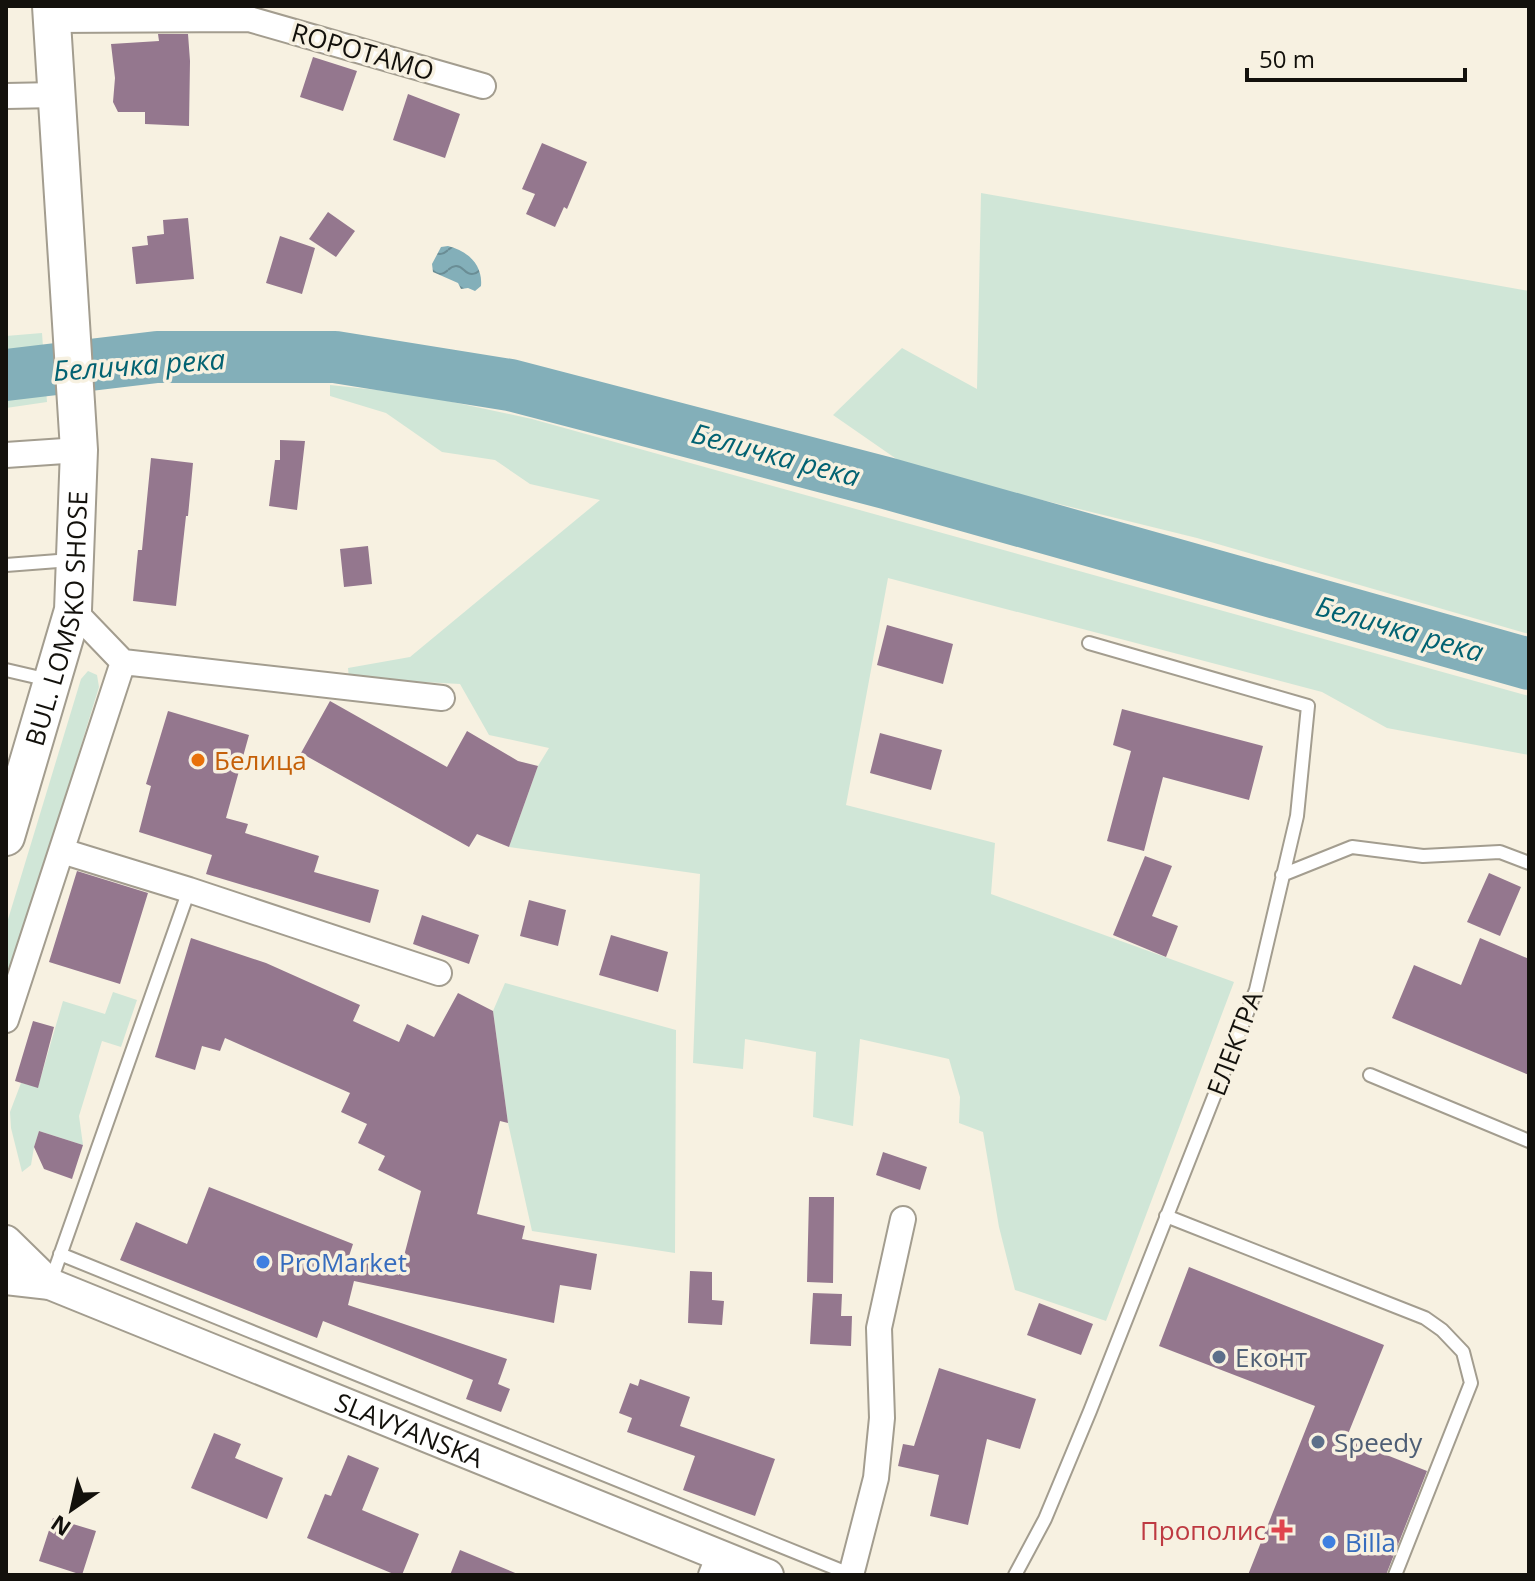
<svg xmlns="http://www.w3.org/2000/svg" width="1535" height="1581" font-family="'Open Sans',sans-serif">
<defs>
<pattern id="water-waves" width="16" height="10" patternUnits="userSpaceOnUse" patternTransform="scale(2)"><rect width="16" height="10" fill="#83afb9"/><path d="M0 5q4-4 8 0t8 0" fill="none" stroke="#6a8d95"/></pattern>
</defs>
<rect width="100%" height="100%" fill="#f7f1e1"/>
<path fill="#d0e6d7" d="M981 193 1529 291V634L1197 538 908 467 833 415 902 348 977 389Z
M42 333 47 402 6 408V336Z
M330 385 415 394 532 419 1529 696V755L1387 728 1322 692 888 578 846 805 995 843 991 894 1234 982 1106 1321 1015 1290 999 1227 983 1132 959 1123 960 1097 949 1059 860 1039 853 1126 813 1117 816 1052 745 1039 743 1069 693 1063 700 874 509 847 538 766 549 748 489 735 460 684 349 678 348 668 410 657 600 500 530 484 495 460 442 452 386 413 330 396Z
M88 671 97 675 99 687 6 989V926L81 679Z
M505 983 676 1030 675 1253 532 1231 508 1123 493 1011Z
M113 992 137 1000 121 1047 102 1041 79 1116 83 1145 39 1131 34 1147 31 1165 22 1172 11 1128 10 1112 21 1083 38 1087 63 1001 105 1014Z"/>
<path fill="url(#water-waves)" d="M448 246C468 251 483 265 481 286L475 291 468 288 461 289 458 283 433 272 432 264 441 247Z"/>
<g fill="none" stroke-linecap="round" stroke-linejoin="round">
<path stroke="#83afb9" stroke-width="52" d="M6 375 157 357H335L510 385 886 483 1529 664"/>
</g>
<path fill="#94778e" d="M158 34H188L190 61 189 126 145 124V112H118L113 102 115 78 111 44 159 41Z
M313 57 357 71 343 111 300 97Z
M408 94 460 114 445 158 393 140Z
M542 143 587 162 567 209 564 207 555 227 526 214 535 194 522 189Z
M328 212 355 231 336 257 309 239Z
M188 218 194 279 136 284 132 247 148 245 147 236 164 234 163 220Z
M280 236 315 248 302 294 266 283Z
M280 440 305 441 297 510 269 506 275 460H280Z
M151 458 193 463 188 516H186L176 606 133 601 138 550H142Z
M368 546 372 584 344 587 340 549Z
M887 625 953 644 943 684 877 665Z
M330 701 447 767 467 731 518 761 538 766 509 847 477 834 469 847 301 753Z
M1122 709 1263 746 1249 800 1163 777 1144 851 1107 841 1131 751 1113 745Z
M168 711 249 735 226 818 248 824 245 833 319 856 314 872 379 890 370 923 206 874 212 855 139 832 151 786 146 784Z
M880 733 942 750 931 790 870 773Z
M1145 856 1172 866 1152 916 1178 926 1166 957 1113 935Z
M77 871 148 893 120 984 49 962Z
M1489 873 1521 887 1500 936 1467 922Z
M529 900 566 910 558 946 520 936Z
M422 915 479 935 469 964 413 944Z
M611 935 668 952 658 992 599 975Z
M191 938 266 963 360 1005 353 1021 399 1042 407 1024 434 1037 458 993 493 1011 508 1123 500 1121 477 1214 525 1226 522 1239 597 1254 591 1290 560 1285 554 1323 354 1281 348 1305 507 1359 498 1384 510 1389 501 1412 466 1399 473 1380 323 1321 317 1338 120 1260 136 1222 187 1244 209 1187 353 1244 349 1256 399 1275 421 1191 378 1170 385 1156 358 1143 367 1124 341 1112 350 1093 225 1038 220 1051 202 1046 195 1070 155 1057Z
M1480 938 1529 959V1075L1392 1018 1414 965 1461 985Z
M33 1021 54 1027 38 1088 15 1081Z
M39 1131 83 1145 72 1179 44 1169 34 1147Z
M883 1152 927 1167 920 1190 876 1175Z
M809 1197H834L833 1283 807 1282Z
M1189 1267 1384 1345 1346 1439 1427 1471 1386 1575H1248L1315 1406 1159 1346Z
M690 1271 712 1272V1300L724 1301 722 1325 688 1323Z
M813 1293 842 1294 841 1316H852L851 1346 810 1344Z
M1039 1303 1093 1324 1081 1355 1027 1335Z
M939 1368 1036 1399 1020 1449 987 1439 968 1525 930 1516 939 1475 898 1466 903 1444 914 1446Z
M640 1379 690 1397 680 1426 775 1459 755 1516 683 1490 695 1456 627 1432 632 1418 619 1413 630 1383 638 1386Z
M214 1433 241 1444 235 1458 283 1478 267 1519 191 1488Z
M348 1455 379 1468 362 1510 419 1534 402 1575H396L307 1538 325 1494 331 1496Z
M53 1518 96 1531 82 1575 39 1561Z
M460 1550 520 1575H450Z"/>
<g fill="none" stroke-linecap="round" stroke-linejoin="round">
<g stroke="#a39d8f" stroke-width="16">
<path id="service" d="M6 565 71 560
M6 670 49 680
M1282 875 1352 847 1423 856 1500 852 1529 863
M1370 1075 1529 1141
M1166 1216 1425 1318 1442 1330 1463 1352 1471 1383 1395 1575
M60 1254 852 1575
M51 1281 189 890
M1015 1575 1045 1519 1090 1411 1256 990 1297 816 1308 706 1089 643"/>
</g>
<g stroke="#a39d8f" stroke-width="28">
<path id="minor" d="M52 20 249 19 483 86
M6 96 57 95
M6 455 79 450
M73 610 123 662 442 698
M62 851 189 890 439 973
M6 1020 123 662
M711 1575 719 1555
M851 1575 876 1478 882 1418 879 1328 903 1219"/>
</g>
<g stroke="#a39d8f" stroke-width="34">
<g id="tertiary">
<path d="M6 1241 50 1284"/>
<path id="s1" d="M6 1279 50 1284 768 1575"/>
</g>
</g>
<g stroke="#a39d8f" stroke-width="40">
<g id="secondary">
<path id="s2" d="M6 837 73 610 79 450 51 6"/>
</g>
</g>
<use href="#service" stroke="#fff" stroke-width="12"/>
<use href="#minor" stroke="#fff" stroke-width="24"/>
<use href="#tertiary" stroke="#fff" stroke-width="30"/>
<use href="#secondary" stroke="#fff" stroke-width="36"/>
</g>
<circle fill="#e8710a" stroke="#f7f1e1" stroke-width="3" cx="198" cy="760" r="8"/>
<g fill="#3f7fe0" stroke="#f7f1e1" stroke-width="3">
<circle cx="263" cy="1262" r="8"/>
<circle cx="1329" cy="1542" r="8"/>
</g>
<g fill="#5c6f8a" stroke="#f7f1e1" stroke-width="3">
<circle cx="1219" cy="1357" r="8"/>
<circle cx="1318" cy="1442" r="8"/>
</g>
<path fill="#e0444e" stroke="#f7f1e1" stroke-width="3" d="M1278 1518h8v8h8v8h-8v8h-8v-8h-8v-8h8z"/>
<g text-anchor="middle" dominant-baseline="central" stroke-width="7" stroke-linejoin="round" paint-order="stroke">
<g font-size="26" fill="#13110c" stroke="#f7f1e1">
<text transform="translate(363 51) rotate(16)">ROPOTAMO</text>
<text stroke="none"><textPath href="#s2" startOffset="226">BUL. LOMSKO SHOSE</textPath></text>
<text transform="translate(1234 1043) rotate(-69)">ЕЛЕКТРА</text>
<text stroke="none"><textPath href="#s1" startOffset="432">SLAVYANSKA</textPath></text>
</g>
<g font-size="26" fill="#c56008" stroke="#f7f1e1" text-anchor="start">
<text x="214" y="760">Белица</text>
</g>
<g font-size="26" fill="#366cbe" stroke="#f7f1e1" text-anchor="start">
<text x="279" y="1262">ProMarket</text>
<text x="1345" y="1542">Billa</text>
</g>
<g font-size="26" fill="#4e5e75" stroke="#f7f1e1" text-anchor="start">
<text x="1235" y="1357">Еконт</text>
<text x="1334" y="1442">Speedy</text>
</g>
<g font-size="26" fill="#be3a42" stroke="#f7f1e1" text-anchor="end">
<text x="1266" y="1530">Прополис</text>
</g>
<g font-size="28" font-style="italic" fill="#026272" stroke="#f7f1e1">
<text transform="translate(139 364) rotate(-4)">Беличка река</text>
<text transform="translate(776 454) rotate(15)">Беличка река</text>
<text transform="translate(1400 628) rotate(16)">Беличка река</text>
</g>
</g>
<rect width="1535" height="1581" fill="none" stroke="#13110c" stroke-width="16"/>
<g transform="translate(72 1509) rotate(214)" stroke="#f7f1e1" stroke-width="6" paint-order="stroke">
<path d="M0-6L14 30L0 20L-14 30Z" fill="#13110c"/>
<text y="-12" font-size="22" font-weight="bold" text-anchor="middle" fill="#13110c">N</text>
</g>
<path d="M1247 68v12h218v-12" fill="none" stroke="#13110c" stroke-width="4"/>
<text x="1259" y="68" font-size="24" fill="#13110c" stroke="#f7f1e1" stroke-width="6" paint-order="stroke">50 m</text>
</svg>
